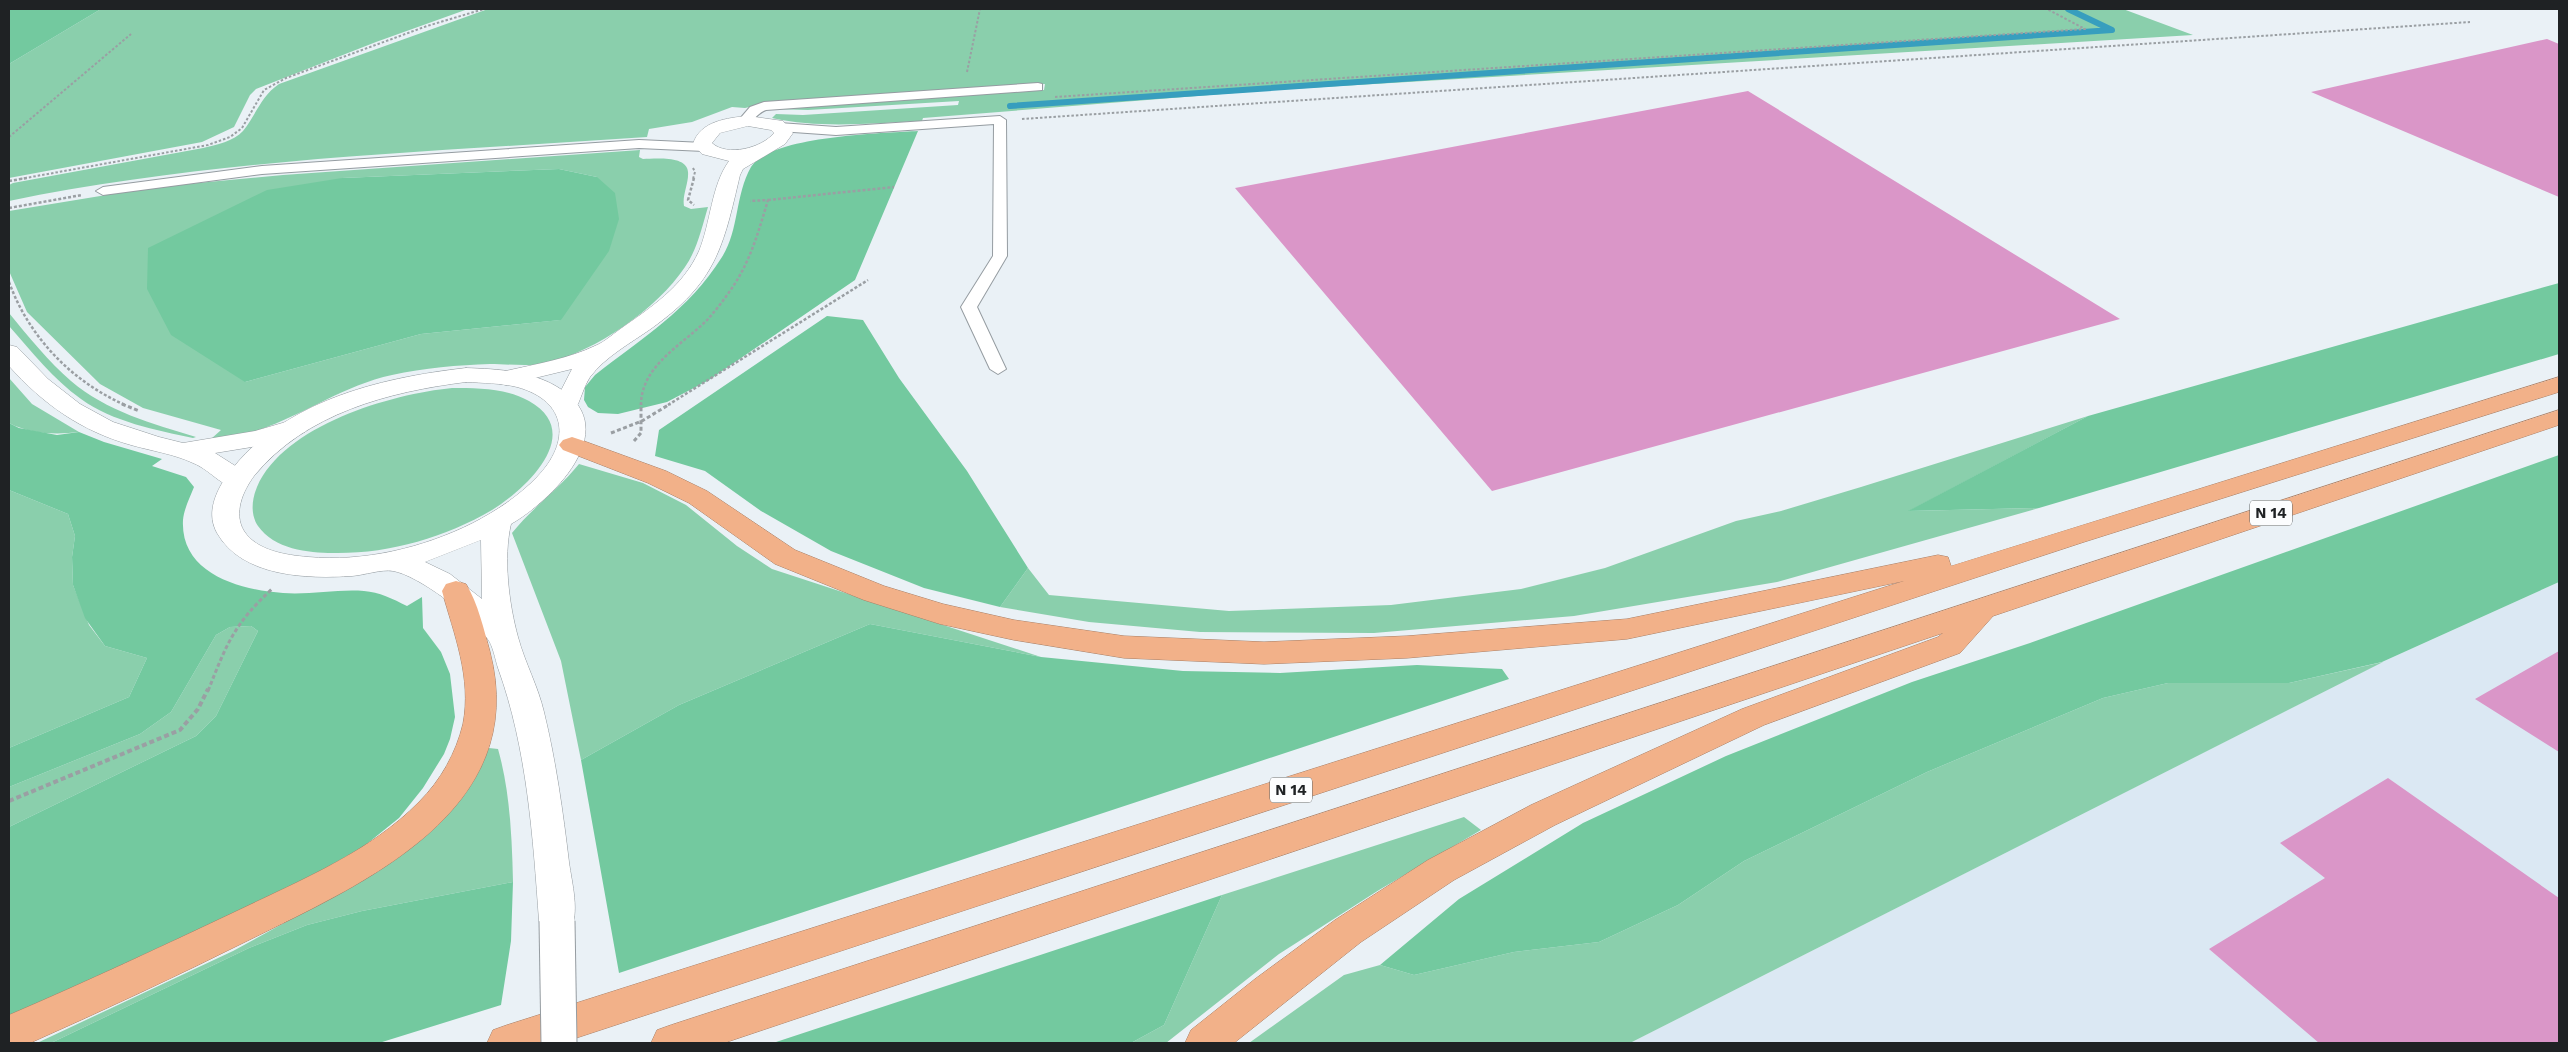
<svg xmlns="http://www.w3.org/2000/svg" width="2568" height="1052" font-family="'Work Sans',sans-serif">
<rect width="100%" height="100%" fill="#eaf1f6"/>
<path fill="#dbe8f3" d="M2559 582V1043H1630L2382 662Z"/>
<path fill="#8acfac" fill-rule="evenodd" d="M101 9H468L376 42 256 89 250 95 234 127 202 142 9 178V64Z
M488 9H2123L2193 35 1273 90 923 118 922 121C872 123 821 129 772 118L776 114 803 115 958 105 959 101 808 110 772 109 1044 90 1045 84 768 103 745 108 732 107 692 122 649 129 647 137C434 152 218 158 9 201V185L13 183 203 148C216 145 234 141 243 131 256 115 261 96 279 84Z
M640 150 639 157 643 159C654 159 687 155 688 172 689 183 682 195 684 206L691 209 708 207C702 227 697 250 685 267 657 309 596 351 547 363 530 367 508 364 490 364 458 365 424 368 392 375 345 385 305 414 259 430 244 435 227 437 211 439L221 430 143 408 100 384 27 312 9 271V211L155 187 283 175ZM559 169 597 177 560 320 421 334 245 382 342 178Z
M9 313C27 335 50 363 71 381 106 411 153 424 196 437L193 438C156 430 113 422 81 399 53 379 32 352 9 326Z
M9 378 32 404 79 432C56 435 30 434 9 423Z
M452 388C477 388 506 388 529 401 586 433 526 489 492 510 444 538 388 554 333 553 308 553 274 549 258 526 250 514 252 499 257 487 284 425 391 394 452 388Z
M2088 416 1909 511 2039 508 1777 582 1574 616 1374 633 1200 632 1089 622 1000 607 1028 568 1049 595 1229 611 1391 605 1521 589 1605 568 1736 521 1781 511 1861 487Z
M579 464 643 483 686 505 737 546 772 569 1041 657 870 624 679 705 581 760 561 661 512 533C532 508 558 490 579 464Z
M9 490 68 514 75 536 72 557 73 585 89 625 105 646 147 658 129 697 9 748Z
M251 626 258 631 216 716 196 736 9 827V787L140 734 171 712 216 635 230 627Z
M2383 662 1630 1043H1249L1344 975 1380 965 1414 975 1514 952 1599 942 1678 905 1744 861 1927 772 2103 698 2168 683H2289Z
M489 748 498 749C510 791 512 838 513 882L362 911 307 925 249 948 51 1043H37L233 951 379 871 434 826 481 752Z
M1464 817 1481 830 1379 890 1279 954 1166 1043H1131L1164 1025 1222 895Z"/>
<path fill="#73c99f" d="M9 9H101L9 64Z
M918 131 855 280 709 380 667 402 618 414 598 413 588 407 584 400 585 387 595 375C643 337 688 311 722 257 739 231 735 195 751 167 769 136 884 133 918 131Z
M559 169 597 177 615 193 619 219 609 251 561 320 421 334 245 382 171 335 147 289 148 248 267 190 342 178Z
M2559 283V354L2039 508 1908 511 2088 416Z
M827 316 863 320 899 378 967 471 1028 568 1000 607 924 588 831 551 761 511 705 471 655 456 659 430Z
M9 423 19 428 57 435 79 432 104 442 162 459 152 466 186 477 194 487C190 497 184 509 183 520 180 574 240 590 283 593 310 595 337 589 364 591 379 592 393 599 407 606L422 597 423 628 441 652 450 674 455 717 450 739 444 754 423 788 399 818 363 847 303 881 9 1017V827L196 736 216 716 258 631 251 626 230 627 216 635 171 712 140 734 9 787V748L129 697 147 658 105 646 85 618 73 585 72 557 75 536 68 514 9 490Z
M2559 455V582L2382 662 2289 683H2168L2103 698 1927 772 1744 861 1678 905 1599 942 1514 952 1414 975 1380 965 1459 899 1583 823 1726 756 1912 682 2030 643Z
M870 624 1041 657 1183 671 1280 673 1417 665 1502 669 1509 679 619 973 581 760 679 705Z
M513 882 511 941 501 1005 379 1043H51L249 948 307 925 362 911Z
M1222 895 1164 1025 1131 1043H773Z"/>
<g fill="none" stroke-linecap="round" stroke-linejoin="round">
<path stroke="#379ebe" stroke-width="6" d="M1010 106 2112 30 2068 9"/>
</g>
<path fill="#da96c8" d="M2547 39 2559 44V197L2311 92Z
M1748 91 2120 319 1492 491 1235 188Z
M2559 651V752L2475 699Z
M2388 778 2559 898V1043H2319L2209 949 2325 878 2280 843Z"/>
<g fill="none" stroke-linecap="round" stroke-linejoin="round">
<g stroke="#959ca1" stroke-width="2">
<path id="lane" d="M1038 83 1042 84V90L766 110C757 113 753 123 744 125L738 121 750 107 764 102Z
M1000 116 1006 120 1007 256 977 307 1006 369 998 374 990 369 961 307 993 256 994 124 836 135 779 131 773 127 779 123 836 127Z
M639 140 704 143 710 147 704 151 639 148 262 174 103 195 96 191 103 187 262 166Z"/>
</g>
<g stroke="#959ca1" stroke-width="1">
<path id="street" d="M748 116 783 121 793 133 785 144 743 169 740 175C723 248 716 282 652 328 631 343 606 356 590 377 583 387 581 401 574 411L565 413 556 411 553 406 572 369 506 385 497 383 494 378 497 373C530 365 566 360 597 345 604 342 612 335 619 330 650 308 683 287 699 251 711 222 711 186 729 161L702 154 693 144C700 121 727 118 748 116ZM748 126 771 130 774 133C762 148 727 157 712 143L720 133Z
M9 345 17 347 48 379 80 404 113 422 159 437 183 443 255 431 296 419 305 422 309 427 305 432 258 446 215 453 237 467 249 481 245 487C224 492 213 471 193 463 174 454 152 451 131 445 81 431 43 404 9 366Z"/>
</g>
<g stroke="#959ca1" stroke-width="1">
<path id="secondary" d="M466 368C498 369 535 371 562 390 623 431 551 501 511 524 503 558 509 604 518 637 525 663 538 686 544 712 556 761 563 812 569 862 572 884 580 912 570 932L557 937 544 932 539 921C533 837 527 748 498 668 495 659 493 645 487 638 473 617 418 575 393 571 381 569 365 575 352 576 307 579 242 577 217 533 207 515 214 496 224 480 277 402 378 378 466 368ZM466 382C483 383 501 383 517 387 568 401 571 442 537 477 519 496 496 511 473 523 423 548 364 562 308 557 286 555 257 551 244 531 233 513 243 491 254 476 306 413 388 392 466 382ZM481 540 482 599 450 574 425 562Z"/>
</g>
<g stroke="#a87f66" stroke-width="1">
<path id="highway" d="M2559 377V392L2084 542 561 1043H487L493 1030 507 1025 1904 581 1627 639 1407 658 1264 664 1124 658 1014 640 940 624 864 600 775 564 689 503 648 483 563 450 559 445 563 440 572 437 581 440 666 471 707 491 795 550 884 586 943 604 1014 620 1124 636 1264 642 1407 636 1627 619 1938 555 1948 557 1951 566Z
M2559 410V425L1993 616 1960 653 1764 725 1555 825 1454 880 1361 942 1234 1043H1185L1191 1030 1255 979 1335 920 1428 860 1531 805 1742 709 1938 637 1943 633 724 1043H651L657 1030 671 1025Z
M456 581 466 584C478 603 484 630 490 652 531 811 364 883 249 940 177 976 104 1010 30 1043H9V1015C86 982 163 946 239 910 301 880 370 852 419 802 441 780 456 753 463 724 472 678 454 634 442 591L446 584Z"/>
</g>
<path stroke="#9a9fa3" stroke-width="2" stroke-dasharray="2.5 2" stroke-linecap="butt" d="M967 72 980 9
M1055 97 2085 29 2047 9
M1022 119 2470 22
M9 137 131 34
M693 168 695 172 693 179
M20 179 208 145 230 137 242 128 264 90 286 78 427 26 484 9"/>
<path stroke="#9a9fa3" stroke-width="2.5" stroke-dasharray="3 2" stroke-linecap="butt" d="M694 178 688 200 694 205
M9 181 27 178
M768 200 894 187
M9 208 82 195
M9 282C29 337 71 381 125 405
M641 405C641 365 684 344 708 319 717 309 726 297 734 285 751 259 759 230 768 200L750 201
M668 405 868 280"/>
<path stroke="#9a9fa3" stroke-width="3" stroke-dasharray="4 2.5" stroke-linecap="butt" d="M122 404 139 411
M611 433 642 421 670 404
M634 441 641 433V404
M208 691C227 643 234 624 273 588"/>
<path stroke="#9a9fa3" stroke-width="4" stroke-dasharray="5 3" stroke-linecap="butt" d="M9 801 180 730 198 709 208 689"/>
<use href="#lane" fill="#fff" fill-rule="evenodd"/>
<use href="#street" fill="#fff" fill-rule="evenodd"/>
<use href="#secondary" fill="#fff" fill-rule="evenodd"/>
<use href="#highway" fill="#f2b189" fill-rule="evenodd"/>
<g stroke="#959ca1" stroke-width="37" stroke-linecap="butt">
<path id="secondary-bridge" d="M557 921 559 1043"/>
</g>
<use href="#secondary-bridge" stroke="#fff" stroke-width="35"/>
</g>
<g text-anchor="middle" dominant-baseline="central" stroke-width="5" stroke-linejoin="round" paint-order="stroke">
<g fill="#fcfdfe" stroke="#616465" stroke-width="1">
<rect x="2250" y="500.5" width="42" height="25" rx="4"/>
<rect x="1270" y="777.5" width="42" height="25" rx="4"/>
</g>
<g font-size="15" font-weight="bold" fill="#1f2224">
<text x="2271" y="513">N 14</text>
<text x="1291" y="790">N 14</text>
</g>
</g>
<rect width="2568" height="1052" fill="none" stroke="#1f2224" stroke-width="20"/>
</svg>
